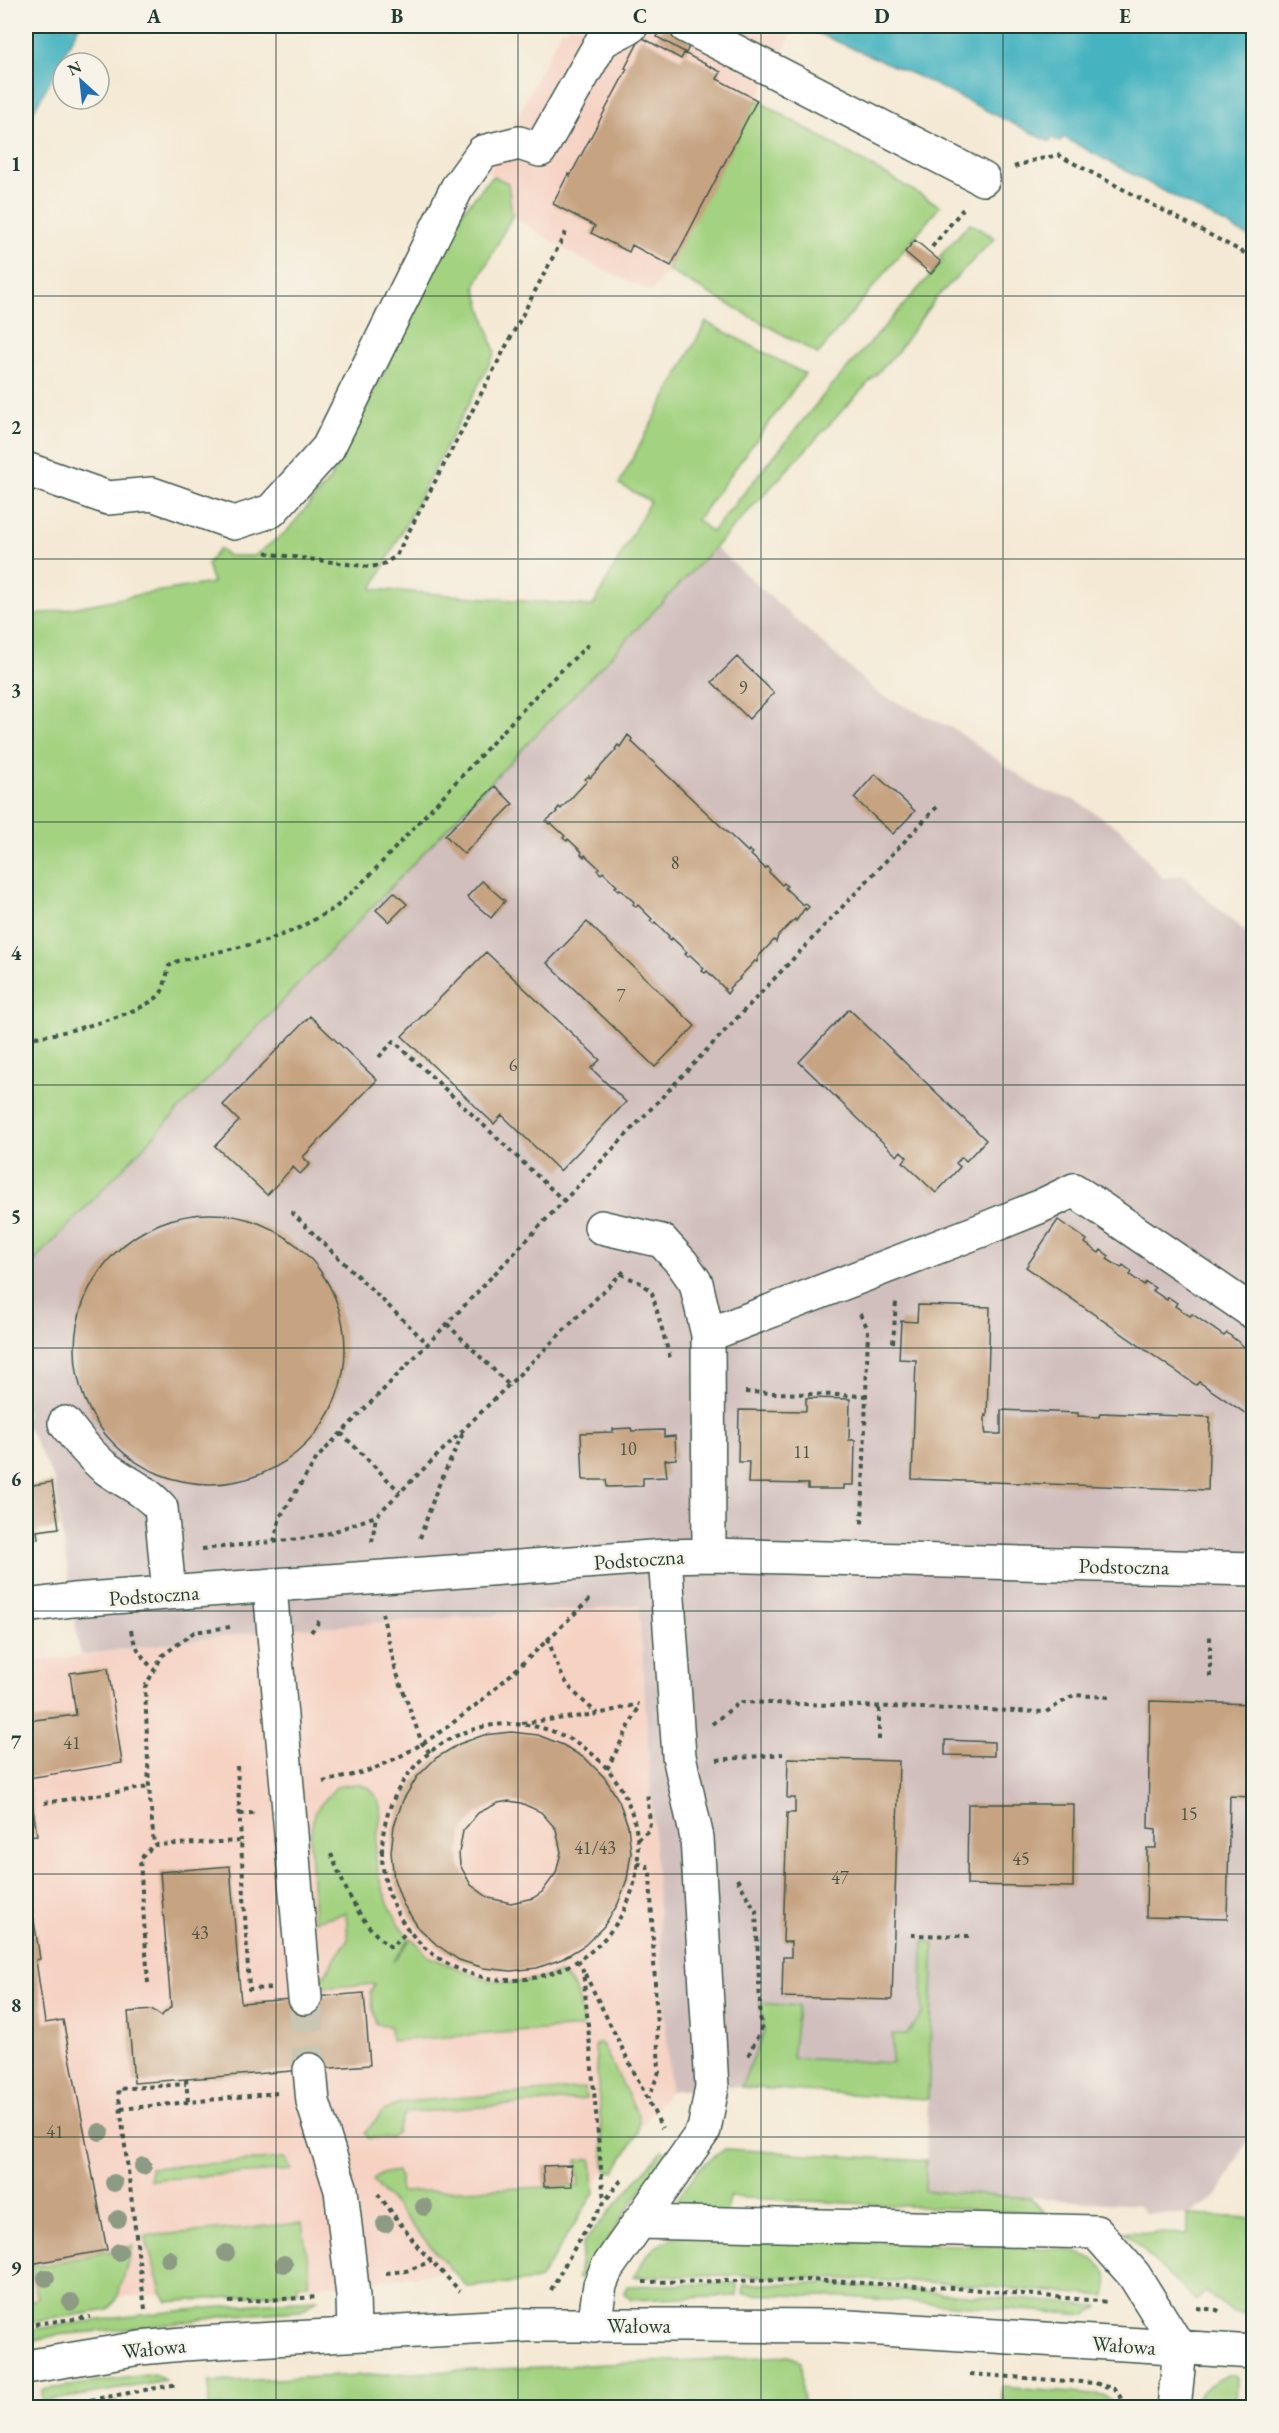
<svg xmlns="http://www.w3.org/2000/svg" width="1279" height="2433" font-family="'EB Garamond',serif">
<rect width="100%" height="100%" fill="#f7f3e8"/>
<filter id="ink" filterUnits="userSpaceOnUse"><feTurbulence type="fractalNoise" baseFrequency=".0167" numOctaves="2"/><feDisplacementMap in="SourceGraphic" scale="12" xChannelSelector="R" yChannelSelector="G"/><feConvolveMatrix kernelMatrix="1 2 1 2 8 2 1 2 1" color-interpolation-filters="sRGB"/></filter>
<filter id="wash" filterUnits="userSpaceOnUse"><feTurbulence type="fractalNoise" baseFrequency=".008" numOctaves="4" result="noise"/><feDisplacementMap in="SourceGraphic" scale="24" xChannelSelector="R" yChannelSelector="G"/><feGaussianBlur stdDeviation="1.35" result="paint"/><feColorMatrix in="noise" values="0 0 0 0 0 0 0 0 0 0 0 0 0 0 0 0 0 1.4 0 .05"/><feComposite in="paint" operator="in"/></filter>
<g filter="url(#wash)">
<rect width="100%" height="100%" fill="#f4e9d4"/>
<path fill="#f6d2c3" d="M568 26H796L671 266 651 292 579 258 512 216 508 183 493 176 489 172 562 29 566 31Z
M639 1605 670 2091 533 2261 351 2284 26 2302V1663L273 1630Z"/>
<path fill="#d1bfbd" d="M715 547 879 694 954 729 1039 789 1074 800 1123 831 1163 878 1183 875 1207 899 1253 938 1254 2128 1217 2196 1188 2215 1145 2213 1138 2205 925 2191 928 2099 728 2086 670 2091 639 1605 273 1630 80 1655 54 1480 26 1423V1270Z"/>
<path fill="#a3d280" stroke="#61885a" stroke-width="1.5" d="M757 100 940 206 818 354 667 270Z
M493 176 508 183 512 216 475 286 495 353 372 589 593 606 650 501 619 484 706 322 805 374 697 520 712 532 827 391 943 261 939 257 970 223 995 238 935 299 898 351 715 547 26 1270V617L148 593 213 583 207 564 219 549 229 556H254L287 531 331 478 462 212Z
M356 1784 370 1788C392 1814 373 1828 376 1858 379 1889 392 1914 409 1939L393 1962 412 1938 428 1956 483 1979 512 1983 540 1979 559 1973C579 1986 581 2005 583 2027L391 2041 390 2026 376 2025 370 1992 375 1984 316 1988 348 1939 346 1913 314 1921 310 1839 314 1812 336 1787Z
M923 1942 934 1943 928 2099 741 2087 764 2032 760 2003 798 2006 792 2058 892 2063V2034H907L922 2014Z
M598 2043 602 2044 639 2117 638 2133 614 2172 606 2169 604 2164 595 2046Z
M585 2088 586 2099 405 2113 396 2133 390 2138H368L365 2133 382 2112 401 2102Z
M725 2149 926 2161 925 2191 1030 2198 1045 2213 729 2197 726 2214 669 2211 701 2166Z
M662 2150 666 2152 582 2278H578L583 2243Z
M285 2158 291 2170 150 2180V2168Z
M592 2159 594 2193 539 2280 467 2287 372 2180 382 2174 396 2171 400 2177V2192L579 2186 577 2160Z
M1188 2215 1253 2218V2315L1234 2313 1205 2292 1196 2301 1124 2232 1188 2234Z
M302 2223 309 2269 308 2284H298V2292L167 2302 161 2291 145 2236Z
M681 2235 1062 2249C1078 2252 1101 2258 1107 2276 1109 2282 1106 2290 1105 2296L927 2282 715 2275 634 2277C648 2250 653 2245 681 2235Z
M133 2246 117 2299 108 2310 26 2323V2302L38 2299 30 2264 40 2266Z
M737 2283V2296L631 2300 625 2293 627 2286Z
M825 2283 1099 2306 1087 2315 848 2297 743 2294 744 2284Z
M317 2300 300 2311 235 2315 148 2327 57 2335 26 2342V2330C123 2316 219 2305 317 2300Z
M789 2356 801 2361 803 2407H209V2382Z
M154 2374 166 2381 42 2402V2390Z
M1227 2376H1237L1236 2407H1192C1199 2391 1210 2382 1227 2376Z
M1002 2387 1105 2396 1120 2407H1002Z"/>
<path fill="#45b3c0" stroke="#32787a" stroke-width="1.5" d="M26 26H79L26 126Z
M801 26H1253V239L1063 137 1060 142 1052 138 1050 142 919 77Z"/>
<g id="blocks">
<path fill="#c6a381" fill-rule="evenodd" d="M663 26 692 40 686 53 657 37Z
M641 37 681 59 684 53 721 72 717 79 757 100 671 266 632 245 629 252 591 233 595 226 553 204 568 174 570 176 627 69 625 68Z
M915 240 941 262 931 274 905 252Z
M737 657 774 693 749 719 712 682Z
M628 735 632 739 631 741 748 852 749 850 753 853 751 855 765 868 767 867 770 870 769 872 782 885 784 883 787 886 785 888 803 905 805 903 809 907 806 910 805 908 796 921 795 919 778 936 776 942 774 940 758 957 757 962 755 961 739 978 740 979 729 988 730 990 727 994 724 990 725 989 707 971 705 973 702 971 704 968 690 955 688 957 685 954 687 952 672 938 671 940 668 937 669 936 655 922 654 924 650 921 652 919 638 905 636 907 633 904 634 902 620 889 618 890 615 887 617 886 603 872 601 874 597 870 599 868 585 855 584 857 581 854 582 852 568 839 567 841 563 838 565 836 551 823 549 824 546 821 557 812 556 811 559 807 561 809 587 781 585 779 589 776 590 778 616 750 615 749 618 745 620 747Z
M875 774 915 811 893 834 854 798Z
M495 786 513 804 464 854 445 835Z
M482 881 505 901 491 918 467 897Z
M394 892 407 904 389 922 376 910Z
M587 922 695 1026 655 1067 547 963Z
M486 952 600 1060 591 1068 626 1102 560 1171 502 1115 494 1124 402 1036Z
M849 1009 986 1140 966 1161 962 1157 956 1163 960 1167 936 1193 903 1162 907 1157 901 1151 897 1156 799 1062Z
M310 1016 377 1080 303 1157 310 1164 300 1174 293 1167 267 1195 215 1146 239 1121 223 1105Z
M75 1349a135 135 0 1 1 270 0a135 135 0 1 1-270 0Z
M1058 1220 1087 1240 1085 1243 1099 1253 1101 1250 1109 1256 1107 1259 1121 1268 1123 1265 1132 1272 1130 1275 1144 1285 1146 1282 1155 1288 1152 1290 1167 1300 1168 1297 1177 1303 1175 1306 1190 1316 1192 1314 1224 1336 1227 1333 1252 1353 1254 1350V1419L1199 1382 1196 1385 1026 1267Z
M918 1305 990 1307 987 1416 985 1415V1430L986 1434H1001V1410L1078 1413V1416L1099 1417 1100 1413 1210 1417 1208 1490 912 1479 916 1360 899 1359 901 1321 917 1322Z
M806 1398 850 1399 849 1440H855L854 1485H844V1489H808V1484L748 1483 749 1462H738L739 1410 806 1411Z
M631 1428 632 1431 664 1430V1437L675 1436 676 1459 665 1460 667 1477 643 1478V1486L607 1487 606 1480H583L581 1433 613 1432V1429Z
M52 1482 59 1528 37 1531 38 1539 26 1541V1486Z
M108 1668 122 1763 28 1778 37 1835 26 1836V1721L76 1715 70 1673Z
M1150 1701 1254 1704V1797L1230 1796 1227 1919 1146 1917 1147 1848H1156V1829L1148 1828Z
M511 1732 538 1735 563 1745 586 1759 605 1778 619 1801 628 1826 631 1853 627 1879 618 1904 604 1926 585 1945 562 1959 537 1968 511 1971 484 1968 459 1960 437 1945 418 1927 403 1904 394 1879 391 1852 394 1826 403 1800 417 1777 436 1758 459 1744 484 1735ZM509 1801 521 1803 541 1812 556 1829 561 1852 556 1873 542 1892 533 1898 511 1903 489 1898 471 1885 460 1865 459 1853 463 1831 478 1813 498 1803Z
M945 1740 994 1742V1756L945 1755Z
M788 1758 899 1761 892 2000 782 1997 783 1957H791V1942H783L787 1813H795V1798H787Z
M968 1804H1074L1073 1887 967 1885Z
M230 1866 241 2003 364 1993 370 2065 134 2083 128 2012 153 2010 161 2016 171 2007 160 1872Z
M26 1869 40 1959 36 1960 45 2023 63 2020 107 2250 30 2264 26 2239Z
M571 2165 572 2186 544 2187 543 2166Z
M116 2400 118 2408H82V2406Z
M131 2402 167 2405V2408H131Z"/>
</g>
</g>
<g filter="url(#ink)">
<use href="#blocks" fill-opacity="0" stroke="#3f574c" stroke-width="1.5"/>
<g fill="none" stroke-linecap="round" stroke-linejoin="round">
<path stroke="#c9c7b4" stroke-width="33" stroke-dasharray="33 16" stroke-linecap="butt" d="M305 1998 310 2070"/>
<g stroke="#3f574c" stroke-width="36">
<path id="minor" d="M686 26 983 179
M26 469 108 498 152 494 234 523 271 511 328 448 457 188 483 152 519 143 540 150 602 41 631 26
M601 1227 662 1241 682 1263 696 1283 708 1335 709 1555
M708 1335 982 1230 1039 1207 1074 1190 1254 1313
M65 1423C77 1439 88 1453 103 1466 122 1481 145 1489 161 1508L169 1593
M270 1587 305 1998
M26 1606 73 1600 665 1556 709 1555 1254 1569
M310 2070 313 2102 341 2190 353 2296 354 2334
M639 2222 1096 2232 1134 2275 1180 2349 1174 2408
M594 2326 600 2285 607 2268 704 2130 712 2087 697 1838 679 1756 665 1556
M26 2367 140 2348 183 2344 527 2325H697L833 2326 1254 2352"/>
</g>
<path stroke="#3f574c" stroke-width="4" stroke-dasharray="4.5 4.5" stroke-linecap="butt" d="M1014 167 1031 161 1058 155 1254 258
M932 247 963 209
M266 552 271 554 370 567 382 565 396 556 566 232
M26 1038C52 1037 146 1014 161 993 165 986 167 974 169 966L178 961 266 941 297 929 335 908 370 875 541 690 591 642
M379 1057 394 1041 564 1201
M291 1212 428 1344
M621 1274 643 1284 652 1293 670 1358
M860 1314 868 1329 862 1524
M447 1324 509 1385
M893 1343 896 1302
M745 1392 866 1396
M341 1433 400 1492
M420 1538 437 1489 464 1431
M274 1542 280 1517 317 1458 447 1324 937 807
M372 1542 376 1516
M202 1549 300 1539 327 1534 376 1516 626 1269
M382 1613 396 1671 422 1743 430 1753
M230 1627 194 1632 162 1656 145 1687 149 1787 154 1845 241 1841 249 1989 270 1988
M131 1630C134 1647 143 1658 154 1670
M311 1632 321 1619
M548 1638C561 1680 565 1686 598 1714
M1210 1677V1634
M522 1723 598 1714 639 1704
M712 1724 740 1702 1046 1712 1074 1695 1110 1697
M382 1852a128 128 0 1 1 256 0a128 128 0 1 1-256 0Z
M879 1740V1707
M717 1760 783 1754
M237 1766 241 1841
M607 1769 638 1709
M323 1782C342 1777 363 1774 380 1766 463 1729 525 1660 590 1599
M44 1803 149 1787
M240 1814 254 1813
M637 1839 648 1831 650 1823 647 1791
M331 1854C345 1888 360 1926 391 1947L409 1930
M637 1863 647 1866 650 1874 659 2072 648 2099
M737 1879 756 1911 761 2029 747 2058
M911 1935 969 1936
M578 1960 583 1970 604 2201
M585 1974 662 2128
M148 1983 140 1859 154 1845
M186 2079 188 2102
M121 2109 277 2093
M378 2194 418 2247 460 2291
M386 2273 406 2271 432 2261
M643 2282 811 2280 970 2289 1109 2302
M551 2290C572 2251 594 2213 623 2178
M229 2302 317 2297
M1197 2308 1217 2310 1222 2313
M145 2309 118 2089 186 2084
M26 2325 90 2317
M970 2374 1095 2383 1114 2389 1129 2408
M46 2408 178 2384"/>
<use href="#minor" stroke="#fff" stroke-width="33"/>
</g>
<g fill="#8d9b84">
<circle cx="100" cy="2132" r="9"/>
<circle cx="143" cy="2166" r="9"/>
<circle cx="114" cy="2183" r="9"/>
<circle cx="424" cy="2207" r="9"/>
<circle cx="118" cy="2219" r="9"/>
<circle cx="385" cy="2224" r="9"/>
<circle cx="119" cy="2252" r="9"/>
<circle cx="226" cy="2253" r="9"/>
<circle cx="169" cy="2259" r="9"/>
<circle cx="284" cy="2264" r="9"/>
<circle cx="46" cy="2278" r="9"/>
<circle cx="71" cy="2302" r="9"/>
</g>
</g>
<path fill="none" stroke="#1f3d34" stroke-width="1.5" stroke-opacity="0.55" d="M276 26V2408M518 26V2408M761 26V2408M1003 26V2408M26 296H1254M26 559H1254M26 822H1254M26 1085H1254M26 1348H1254M26 1611H1254M26 1874H1254M26 2137H1254"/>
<g text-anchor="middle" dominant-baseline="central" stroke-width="5" stroke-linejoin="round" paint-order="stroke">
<g font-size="18" fill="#495647">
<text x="743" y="687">9</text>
<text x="675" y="862">8</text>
<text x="621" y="995">7</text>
<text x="513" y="1064">6</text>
<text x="628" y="1448">10</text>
<text x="802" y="1451">11</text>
<text x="72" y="1742">41</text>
<text x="1189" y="1813">15</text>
<text x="595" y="1847">41/43</text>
<text x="1021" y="1858">45</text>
<text x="840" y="1877">47</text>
<text x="200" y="1932">43</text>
<text x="55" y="2131">41</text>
</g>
<g font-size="21" fill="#1f3d34" stroke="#f7f3e8">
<text transform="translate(639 1559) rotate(-4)">Podstoczna</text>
<text transform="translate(1124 1566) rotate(1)">Podstoczna</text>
<text transform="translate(154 1595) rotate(-4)">Podstoczna</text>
<text x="639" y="2325">Wałowa</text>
<text transform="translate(1124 2345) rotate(4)">Wałowa</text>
<text transform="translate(154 2348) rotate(-6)">Wałowa</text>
</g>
</g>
<rect width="1279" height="2433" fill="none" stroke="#f7f3e8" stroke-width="66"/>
<g transform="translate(81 81) rotate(333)"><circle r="28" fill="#f7f3e8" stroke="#a1aaa0" stroke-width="1.5"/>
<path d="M0-4.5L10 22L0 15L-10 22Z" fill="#1f6fb2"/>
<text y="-9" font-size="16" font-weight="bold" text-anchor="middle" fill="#1f3d34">N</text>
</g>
<rect x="33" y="33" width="1213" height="2367" fill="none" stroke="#1f3d34" stroke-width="2"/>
<g font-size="20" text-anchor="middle" font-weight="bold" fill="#1f3d34">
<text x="154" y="23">A</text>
<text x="397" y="23">B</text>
<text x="640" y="23">C</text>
<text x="882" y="23">D</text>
<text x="1125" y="23">E</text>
<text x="16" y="171">1</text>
<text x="16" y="434">2</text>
<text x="16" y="697">3</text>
<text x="16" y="960">4</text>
<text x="16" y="1223">5</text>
<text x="16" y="1486">6</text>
<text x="16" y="1749">7</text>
<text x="16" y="2012">8</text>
<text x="16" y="2275">9</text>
</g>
</svg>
